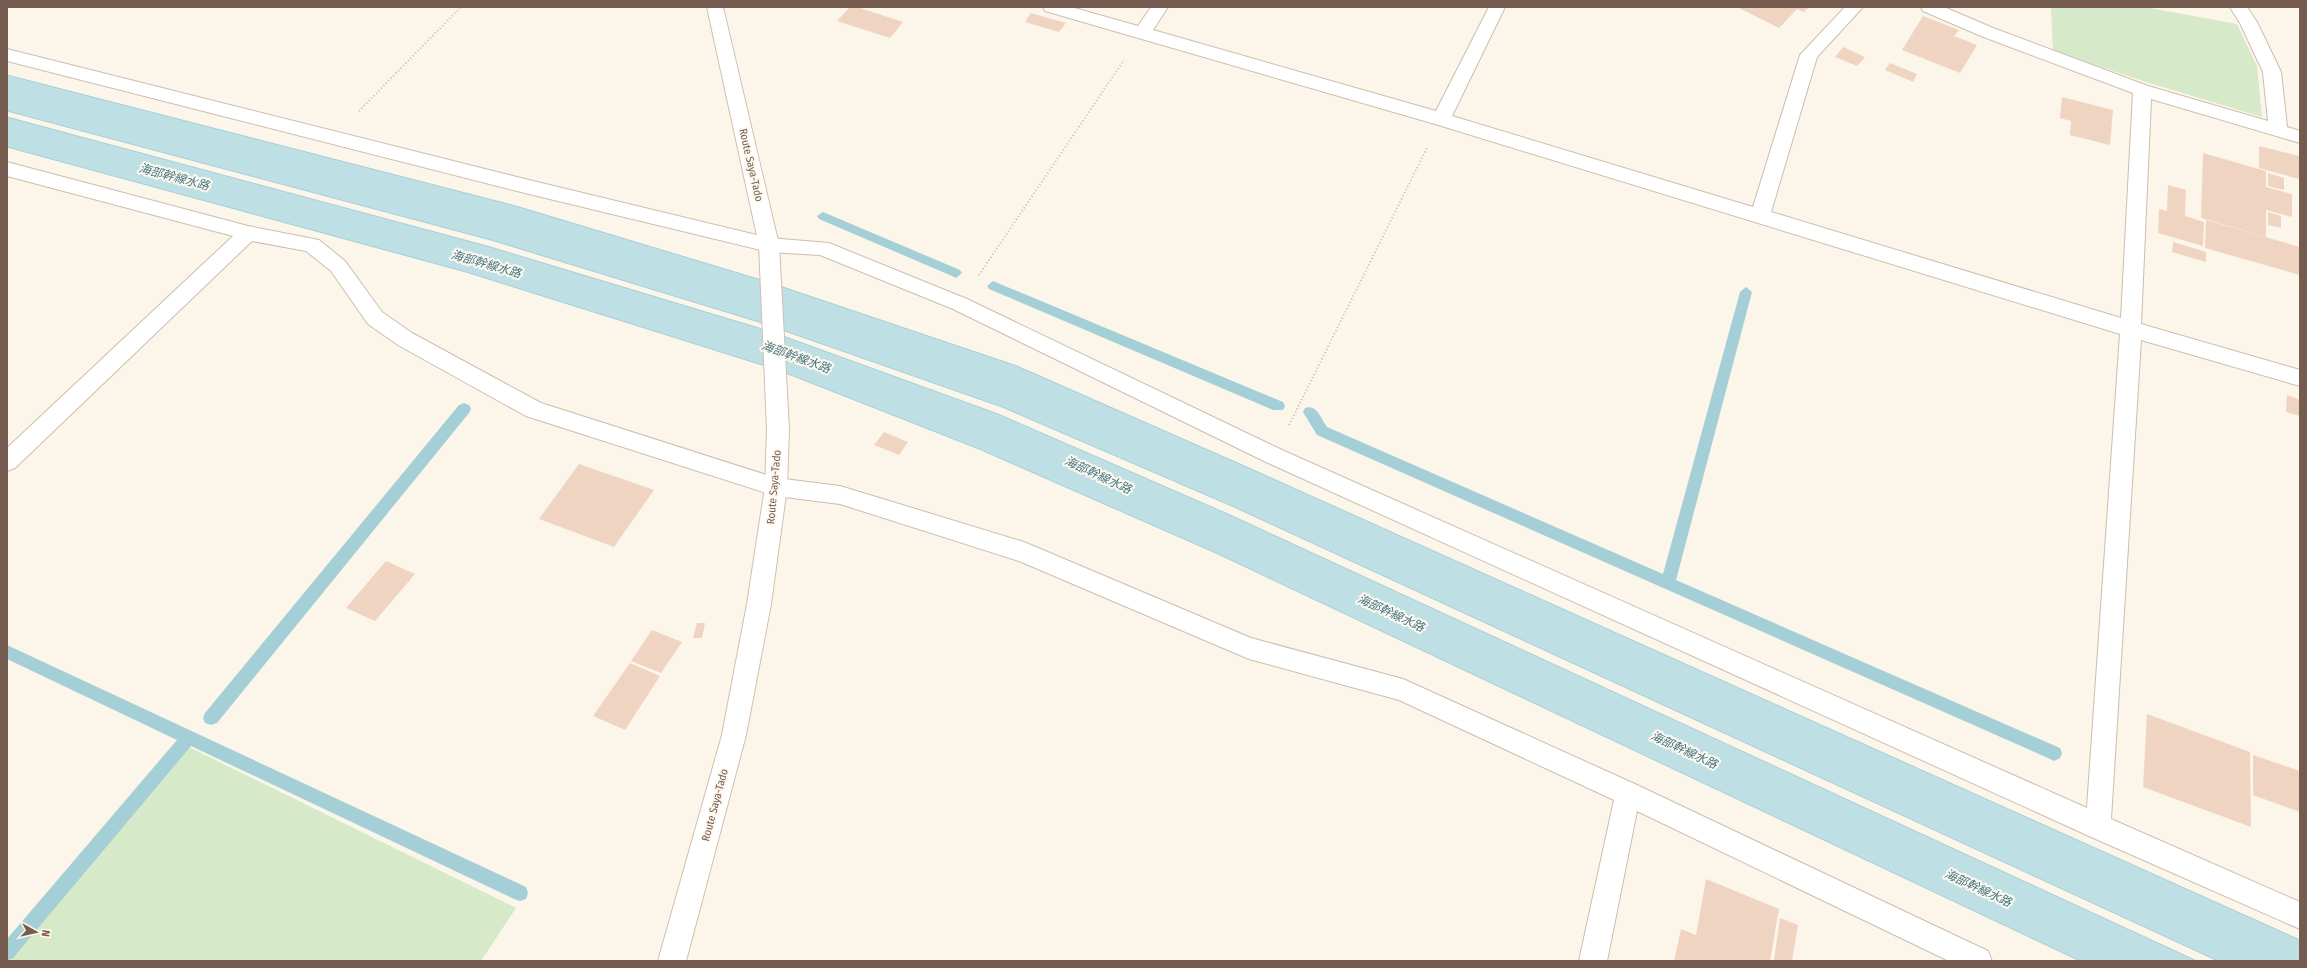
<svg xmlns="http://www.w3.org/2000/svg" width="2307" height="968" font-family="'Fira Sans Condensed','Noto Sans JP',sans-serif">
<rect width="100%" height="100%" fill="#fcf5e9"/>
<path fill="#d6e9c8" d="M2051 7H2144L2237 24 2257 66 2262 117 2146 82 2053 51Z
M189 747 516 908 481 961H9Z"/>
<path fill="#bee0e5" stroke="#a5cfd6" d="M7 75 516 206 768 282 1017 366 1249 468 2300 940V961H2218L1234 507 1002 407 762 323 491 240 7 111Z
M7 117 487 246 772 332 998 414 1228 514 2197 961H2080L1218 554 979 449 778 370 466 272 7 147Z"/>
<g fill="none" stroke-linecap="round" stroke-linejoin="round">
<path fill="#a5cfd6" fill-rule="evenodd" d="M823 212 960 270 962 273 956 278 952 276 819 219 817 216Z
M993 281 1283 402 1285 406 1283 410H1273L989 289 987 286Z
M1746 287 1752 292 1676 580 2060 748 2062 753 2060 758 2054 761 2048 758 1317 435 1303 412 1305 408C1317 404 1321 419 1327 427L1663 574 1740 292Z
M464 403 469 405 471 409 469 413 217 723 211 725 205 723 203 718 205 713 459 405Z
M7 645 526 887 528 893 526 899 520 901 514 899 191 746 13 958 7 961V939L177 740 7 659Z"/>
</g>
<path fill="#f0d4c2" d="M850 7H857L903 22 890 38 837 21Z
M1737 7H1809L1804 12 1797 9 1779 28Z
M1031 13 1066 23 1059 32 1025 22Z
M1923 16 1959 30 1954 36 1977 45 1960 73 1902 50Z
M1843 47 1865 57 1857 66 1835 57Z
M1890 63 1917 74 1913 82 1885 70Z
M2062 97 2113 110 2110 145 2070 135 2071 121 2060 118Z
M2259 146 2299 156V179L2259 168Z
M2203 153 2266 171V187L2292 194V217L2266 210V237L2201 218Z
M2268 173 2284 178V190L2268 186Z
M2168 185 2186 190 2185 216 2204 222 2203 246 2158 233 2159 209 2167 211Z
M2268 212 2281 216V228L2268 225Z
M2206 220 2300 247V275L2205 248Z
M2173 242 2206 252V262L2172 252Z
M2287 395 2300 400V416L2286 412Z
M884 432 908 442 899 455 874 445Z
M579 464 654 490 614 547 539 519Z
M386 561 415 574 375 621 346 608Z
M697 623H705L702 638H693Z
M652 630 682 642 661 673 631 661Z
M630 663 660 676 625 730 593 716Z
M2147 714 2250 752 2251 827 2143 787Z
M2253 755 2300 771V812L2253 795Z
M1706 879 1779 909 1770 961H1674L1681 929 1696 935Z
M1780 918 1798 925 1792 961 1774 960Z"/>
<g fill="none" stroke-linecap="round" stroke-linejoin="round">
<g stroke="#cebdb0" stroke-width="2">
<path id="minor" d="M1043 7H1071L1138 26 1151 7H1168L1153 30 1436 111 1489 7H1505L1452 116 1753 207 1800 55 1845 7H1863L1817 57 1771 212 2121 318 2133 93 1981 36 1923 11 1921 7H1944L1993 28 2148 86 2268 121 2263 72 2240 23 2230 7H2247L2257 22 2281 72 2287 127 2300 131V143L2151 99 2141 324 2300 370V386L2141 340 2111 819 2300 902V929L2089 836 1266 462 953 309 820 255 769 252 529 194 7 61V49L529 180 769 238 829 243 967 299 1282 450 2087 808 2120 334 1435 124 1045 11Z
M7 162 248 226 319 240 345 261 382 312 412 333 541 403 776 478 840 486 1024 542 1251 638 1403 679 1637 785 1988 951 1992 961H1949L1637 811 1607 961H1579L1614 800 1399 700 1249 659 1019 561 840 504 776 496 526 416 398 345 368 324 331 271 306 251 252 241 15 468 7 471V448L233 236 7 176Z"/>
</g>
<g stroke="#d3bfb0" stroke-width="2">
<path id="secondary" d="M707 7H723L779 245 789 429 787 487 771 604 746 735 686 961H658L722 735 747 604 765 487 767 429 759 245Z"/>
</g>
<path stroke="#d5b7a5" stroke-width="2" stroke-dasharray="1 2.5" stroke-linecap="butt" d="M359 111 461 7
M979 275 1124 60
M1289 425 1427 148"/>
<use href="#minor" fill="#fff" fill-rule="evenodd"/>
<use href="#secondary" fill="#fff" fill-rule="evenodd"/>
</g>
<g text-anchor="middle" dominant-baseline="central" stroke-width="4" stroke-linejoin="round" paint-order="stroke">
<g font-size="11" fill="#765c4e" stroke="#fef9f0">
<text transform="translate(751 165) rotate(77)">Route Saya-Tado</text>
<text transform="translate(774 487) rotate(-85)">Route Saya-Tado</text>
<text transform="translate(715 805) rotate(-75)">Route Saya-Tado</text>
</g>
<g font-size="12" font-style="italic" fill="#457781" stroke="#fef9f0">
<text transform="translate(174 177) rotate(15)">海部幹線水路</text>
<text transform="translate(486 264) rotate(16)">海部幹線水路</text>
<text transform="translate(796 357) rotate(20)">海部幹線水路</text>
<text transform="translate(1098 475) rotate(25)">海部幹線水路</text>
<text transform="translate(1391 613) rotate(25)">海部幹線水路</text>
<text transform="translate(1684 750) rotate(25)">海部幹線水路</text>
<text transform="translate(1978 888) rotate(25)">海部幹線水路</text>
</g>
</g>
<rect width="2307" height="968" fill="none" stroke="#765c4e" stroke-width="16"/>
<g transform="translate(36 932) rotate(98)" stroke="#fef9f0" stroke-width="3" paint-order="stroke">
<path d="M0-3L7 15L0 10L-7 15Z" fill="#765c4e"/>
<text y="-6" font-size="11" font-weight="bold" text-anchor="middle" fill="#765c4e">N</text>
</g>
</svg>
